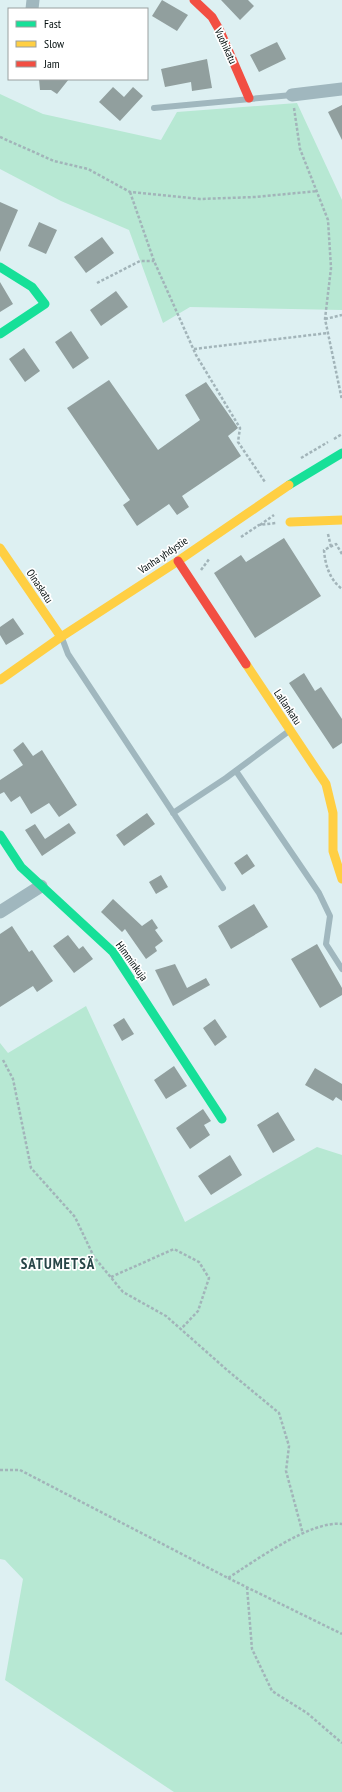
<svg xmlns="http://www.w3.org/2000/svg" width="342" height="1792" font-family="'PT Sans Narrow',sans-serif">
<rect width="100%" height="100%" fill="#ddf0f2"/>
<path fill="#b7e8d3" d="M0 94 43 114 161 140 177 112 297 103 342 200V310L190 307 163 323 129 230 61 201 0 169Z
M86 1006 185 1222 317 1147 342 1155V1792H174L5 1680 23 1579 5 1560 0 1559V1043L8 1053Z"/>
<path fill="#919f9e" d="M162 0 188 15 177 31 152 16Z
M221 0H248L254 6 240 20Z
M277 42 286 59 259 72 250 55Z
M207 59 212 88 192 91 191 82 165 87 161 69Z
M39 79H69L57 94 51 90H40Z
M113 87 124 97 133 87 143 96 120 121 99 102Z
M342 105V140L328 112Z
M0 202 18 210 0 252Z
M39 222 57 230 46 254 28 246Z
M102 237 114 253 86 273 74 257Z
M0 282 13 304 0 312Z
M116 291 128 307 101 326 90 310Z
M71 331 89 358 73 369 55 342Z
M24 348 40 371 25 382 9 359Z
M109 380 158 450 200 420 185 395 206 382 238 428 228 436 241 456 182 496 189 507 177 515 169 504 137 526 123 505 130 500 67 408Z
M284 538 321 596 255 638 214 573 241 555 246 562Z
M13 618 24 634 6 645 0 635V627Z
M304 673 315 691 321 687 342 719V743L333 749 289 683Z
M23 742 33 756 42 750 77 805 59 817 49 803 31 814 20 796 11 802 4 792 0 794V780L23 765 13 750Z
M147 813 155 824 124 846 116 835Z
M69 823 76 833 42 856 25 830 35 824 45 839Z
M247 854 255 866 242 875 234 863Z
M161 875 168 887 156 894 149 882Z
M113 899 142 926 152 919 158 928 155 930 163 941 155 947 157 951 146 959 125 929 122 932 101 912Z
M254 904 268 927 231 949 218 926Z
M12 926 29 952 32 950 53 981 37 992 33 986 0 1007V934Z
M68 935 79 949 83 946 93 959 74 973 53 946Z
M317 944 342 988V995L320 1008 291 959Z
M175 964 187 988 206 978 210 985 173 1006 155 970Z
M124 1018 134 1034 122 1041 113 1025Z
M215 1019 227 1037 215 1046 203 1028Z
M174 1066 187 1086 166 1099 154 1080Z
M315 1068 342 1084V1101L336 1097 333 1101 305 1085Z
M203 1109 211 1121 204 1125 210 1135 190 1149 176 1128Z
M278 1112 295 1140 273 1153 257 1125Z
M230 1155 242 1175 211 1195 198 1176Z"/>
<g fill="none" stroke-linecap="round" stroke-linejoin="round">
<path stroke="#a2b4b9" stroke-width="2.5" stroke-dasharray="3 2" stroke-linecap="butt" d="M294 108 300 149 328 220 331 268 325 319 342 400
M0 137 54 161 88 169 130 192 200 199 256 197 317 191
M130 192 154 261 196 355 240 428 238 442 265 482
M97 283 140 261H154
M325 319 342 315
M194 349 328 333
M334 439 342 434
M301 458 328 442
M260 525 274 515
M328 534 331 547
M241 537 259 525 276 523
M342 554 336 544 324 550C325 565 330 580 342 589
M201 570 210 558
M3 1060 13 1079 31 1168 75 1217 94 1257 123 1292 166 1316 227 1370 279 1413 289 1446 286 1471 303 1534
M111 1277 174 1249 199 1262 209 1278 198 1311 181 1329
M0 1470H20L228 1578C255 1561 311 1520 342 1524
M228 1578 342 1634
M247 1587 252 1649 272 1691 307 1713 342 1743"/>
<path stroke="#a0b7be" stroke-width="6" d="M154 108 292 95
M62 638 68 654 223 888
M236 771 319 893 330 916 326 944 342 969
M173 813 226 778 289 731"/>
<path stroke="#a0b7be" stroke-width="13" d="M32 9 33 0
M292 95 342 89
M0 912 41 886"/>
<path stroke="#16e098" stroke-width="9" d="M0 267 32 287 45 304 0 334
M289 485 342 453
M0 835 21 867 113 952 222 1119"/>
<path stroke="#ffcf43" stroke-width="9" d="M290 522 342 520
M0 548 61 637
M246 664 326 784 333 813V851L342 879
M0 680 61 637 178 561 289 485"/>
<path stroke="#f24e42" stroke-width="9" d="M194 0 212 17 220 31 249 98
M178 561 246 664"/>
</g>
<g text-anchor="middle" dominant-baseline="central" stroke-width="3.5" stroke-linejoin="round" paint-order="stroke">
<g font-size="11" fill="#030e0e" stroke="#fff">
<text transform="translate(226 46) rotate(65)">Vuohikatu</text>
<text transform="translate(163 555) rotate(-34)">Vanha yhdystie</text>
<text transform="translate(40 586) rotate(56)">Oinaskatu</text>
<text transform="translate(288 707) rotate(56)">Lallankatu</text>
<text transform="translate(132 961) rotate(54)">Himminkuja</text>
</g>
<g font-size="15" font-weight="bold" letter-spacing="1" fill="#274547" stroke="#fff">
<text x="58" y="1263">SATUMETSÄ</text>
</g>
</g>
<rect x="8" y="8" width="140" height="72" fill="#ffffff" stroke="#9a9f9f"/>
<rect x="16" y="21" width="20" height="6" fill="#16e098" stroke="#9a9f9f"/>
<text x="44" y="28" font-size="12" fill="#030e0e">Fast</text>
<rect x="16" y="41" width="20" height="6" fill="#ffcf43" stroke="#9a9f9f"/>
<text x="44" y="48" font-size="12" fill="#030e0e">Slow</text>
<rect x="16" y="61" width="20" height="6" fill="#f24e42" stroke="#9a9f9f"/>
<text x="44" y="68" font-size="12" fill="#030e0e">Jam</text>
</svg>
